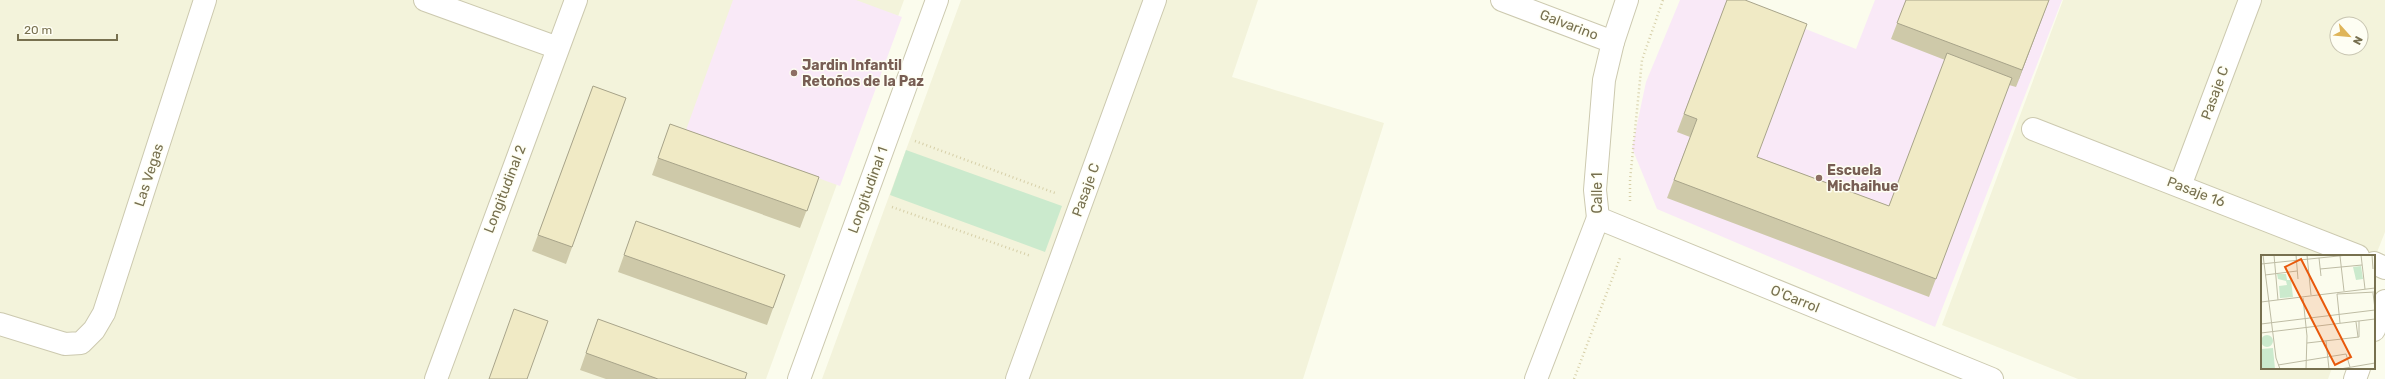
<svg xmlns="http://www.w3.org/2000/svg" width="2385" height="379" font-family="Rubik,sans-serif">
<rect width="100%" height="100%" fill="#fbfced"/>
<path fill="#f3f3db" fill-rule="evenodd" d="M0 0H904L766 379H0Z
M961 0H1258L1232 77 1384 123 1303 379H822Z
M2063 0H2385V232L2374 260V256H2262V368H2332L2328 379H2078L1942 325ZM2337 24H2361V48H2337Z"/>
<path fill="#f9e9f7" d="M733 0H856L902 17 840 186 686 130Z
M1680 0H1733L1856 49 1875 0H2062L1935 327 1657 209 1632 148 1646 82Z"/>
<path fill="#cbeacd" d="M906 150 1062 206 1045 252 890 195Z"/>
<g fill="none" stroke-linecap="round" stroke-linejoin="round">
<g stroke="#ccc9af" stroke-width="24">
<path id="minor" d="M425 0 558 48
M1613 42 1627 0
M2033 129 2358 256
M2180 186 2250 0
M2374 263 2385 268
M0 324 65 344 81 343 94 330 104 313 205 0
M436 379 576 0
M799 379 937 0
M1017 379 1155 0
M1536 379 1598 218"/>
</g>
<g stroke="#ccc9af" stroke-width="24">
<path id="tertiary" d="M1502 0 1613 42 1604 80 1595 190 1598 218 1992 379
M2374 330 2385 301
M2355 379 2359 368"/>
</g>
<path stroke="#d6cfa8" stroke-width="2.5" stroke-dasharray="1 3" stroke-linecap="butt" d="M915 141 1055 193
M1630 201V180L1642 60 1663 0
M892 207 1031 256
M1574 379 1620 258"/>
<use href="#minor" stroke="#fff" stroke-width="22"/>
<use href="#tertiary" stroke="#fff" stroke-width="22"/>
</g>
<path fill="#cec9a9" d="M1727 0 1757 157 1889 206 1945 60 1891 39 1906 0H2049L2016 87 2009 85 1929 297 1667 198 1690 137 1677 132Z
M593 86 626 98 566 264 532 251Z
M670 124 819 177 800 228 652 175Z
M636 221 785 275 767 325 618 272Z
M598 319 745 379H606L580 370Z"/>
<path fill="#a8a48a" d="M2049 0 2016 87 2022 70Z"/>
<path fill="#f0eac5" stroke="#a8a48a" d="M1727 0H1745L1807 24 1757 157 1889 206 1947 53 2012 78 1936 279 1674 180 1697 119 1684 114Z
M1906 0H2049L2022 70 1897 23Z
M593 86 626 98 572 247 538 235Z
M670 124 819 177 807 211 658 158Z
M636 221 785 275 773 308 624 255Z
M514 309 548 321 527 379H489Z
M598 319 747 373 745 379H658L586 353Z"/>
<g fill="#8d6e63" stroke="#fefef3" stroke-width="1.5">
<circle cx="794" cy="73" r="4"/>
<circle cx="1819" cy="178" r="4"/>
</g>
<g text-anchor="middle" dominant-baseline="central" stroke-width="3" stroke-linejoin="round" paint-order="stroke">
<g font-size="14" fill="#77704f" stroke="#fefef3">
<text transform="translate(1569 25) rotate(21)">Galvarino</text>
<text transform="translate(2215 93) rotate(-70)">Pasaje C</text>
<text transform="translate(149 175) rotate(-72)">Las Vegas</text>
<text transform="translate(505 189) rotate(-69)">Longitudinal 2</text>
<text transform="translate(868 190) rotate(-70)">Longitudinal 1</text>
<text transform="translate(1086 190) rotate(-70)">Pasaje C</text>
<text transform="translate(2196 192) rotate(21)">Pasaje 16</text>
<text transform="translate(1597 193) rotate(-90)">Calle 1</text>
<text transform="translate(1795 299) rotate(22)">O'Carrol</text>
</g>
<g font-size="14" font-weight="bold" fill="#785e54" stroke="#fefef3" text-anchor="start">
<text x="802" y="65">Jardin Infantil<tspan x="802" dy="16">Retoños de la Paz</tspan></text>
<text x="1827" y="170">Escuela<tspan x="1827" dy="16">Michaihue</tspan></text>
</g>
</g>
<g transform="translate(2261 255)">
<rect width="114" height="114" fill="#fbfced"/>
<path d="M100 11 102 24 95 25 92 12ZM16 19H25L26 25H30L32 42 19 43 18 31 26 30 25 26 17 24ZM0 86a6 6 0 1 1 12 0a6 6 0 1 1-12 0ZM12 93 14 114H1L0 94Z" fill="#cbeacd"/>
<path fill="none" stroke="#bebca4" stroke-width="1" d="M2 0 15 103 19 114M13 0 17 45M35 0 37 24M46 0 50 40M100 0 104 34M111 0 112 14M79 1 83 36M58 3 60 21M0 9 87 0M59 14 101 10M4 20 36 16M112 38 114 54M76 39 114 37M76 39 79 68M42 43 46 81 45 114M0 47 114 33M95 67 97 82M0 69 114 55M0 78 114 64M65 86 68 114M46 88 98 82V66M17 110 85 99 89 112M79 114 114 108"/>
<path fill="#e8590c" fill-opacity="0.15" stroke="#e8590c" stroke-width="2" d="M40 4 90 102 74 110 24 12Z"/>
<rect width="114" height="114" fill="none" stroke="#77704f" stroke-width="2"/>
</g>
<g transform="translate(2349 36) rotate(117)"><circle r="19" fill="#fefef3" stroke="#c8c5b1"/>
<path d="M0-3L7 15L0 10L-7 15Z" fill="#dfb559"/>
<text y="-6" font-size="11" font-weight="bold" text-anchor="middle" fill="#77704f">N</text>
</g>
<path d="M18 34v6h99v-6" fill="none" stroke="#77704f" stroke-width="2"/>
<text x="24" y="34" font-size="12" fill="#77704f" stroke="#fefef3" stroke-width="3" paint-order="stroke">20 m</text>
</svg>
